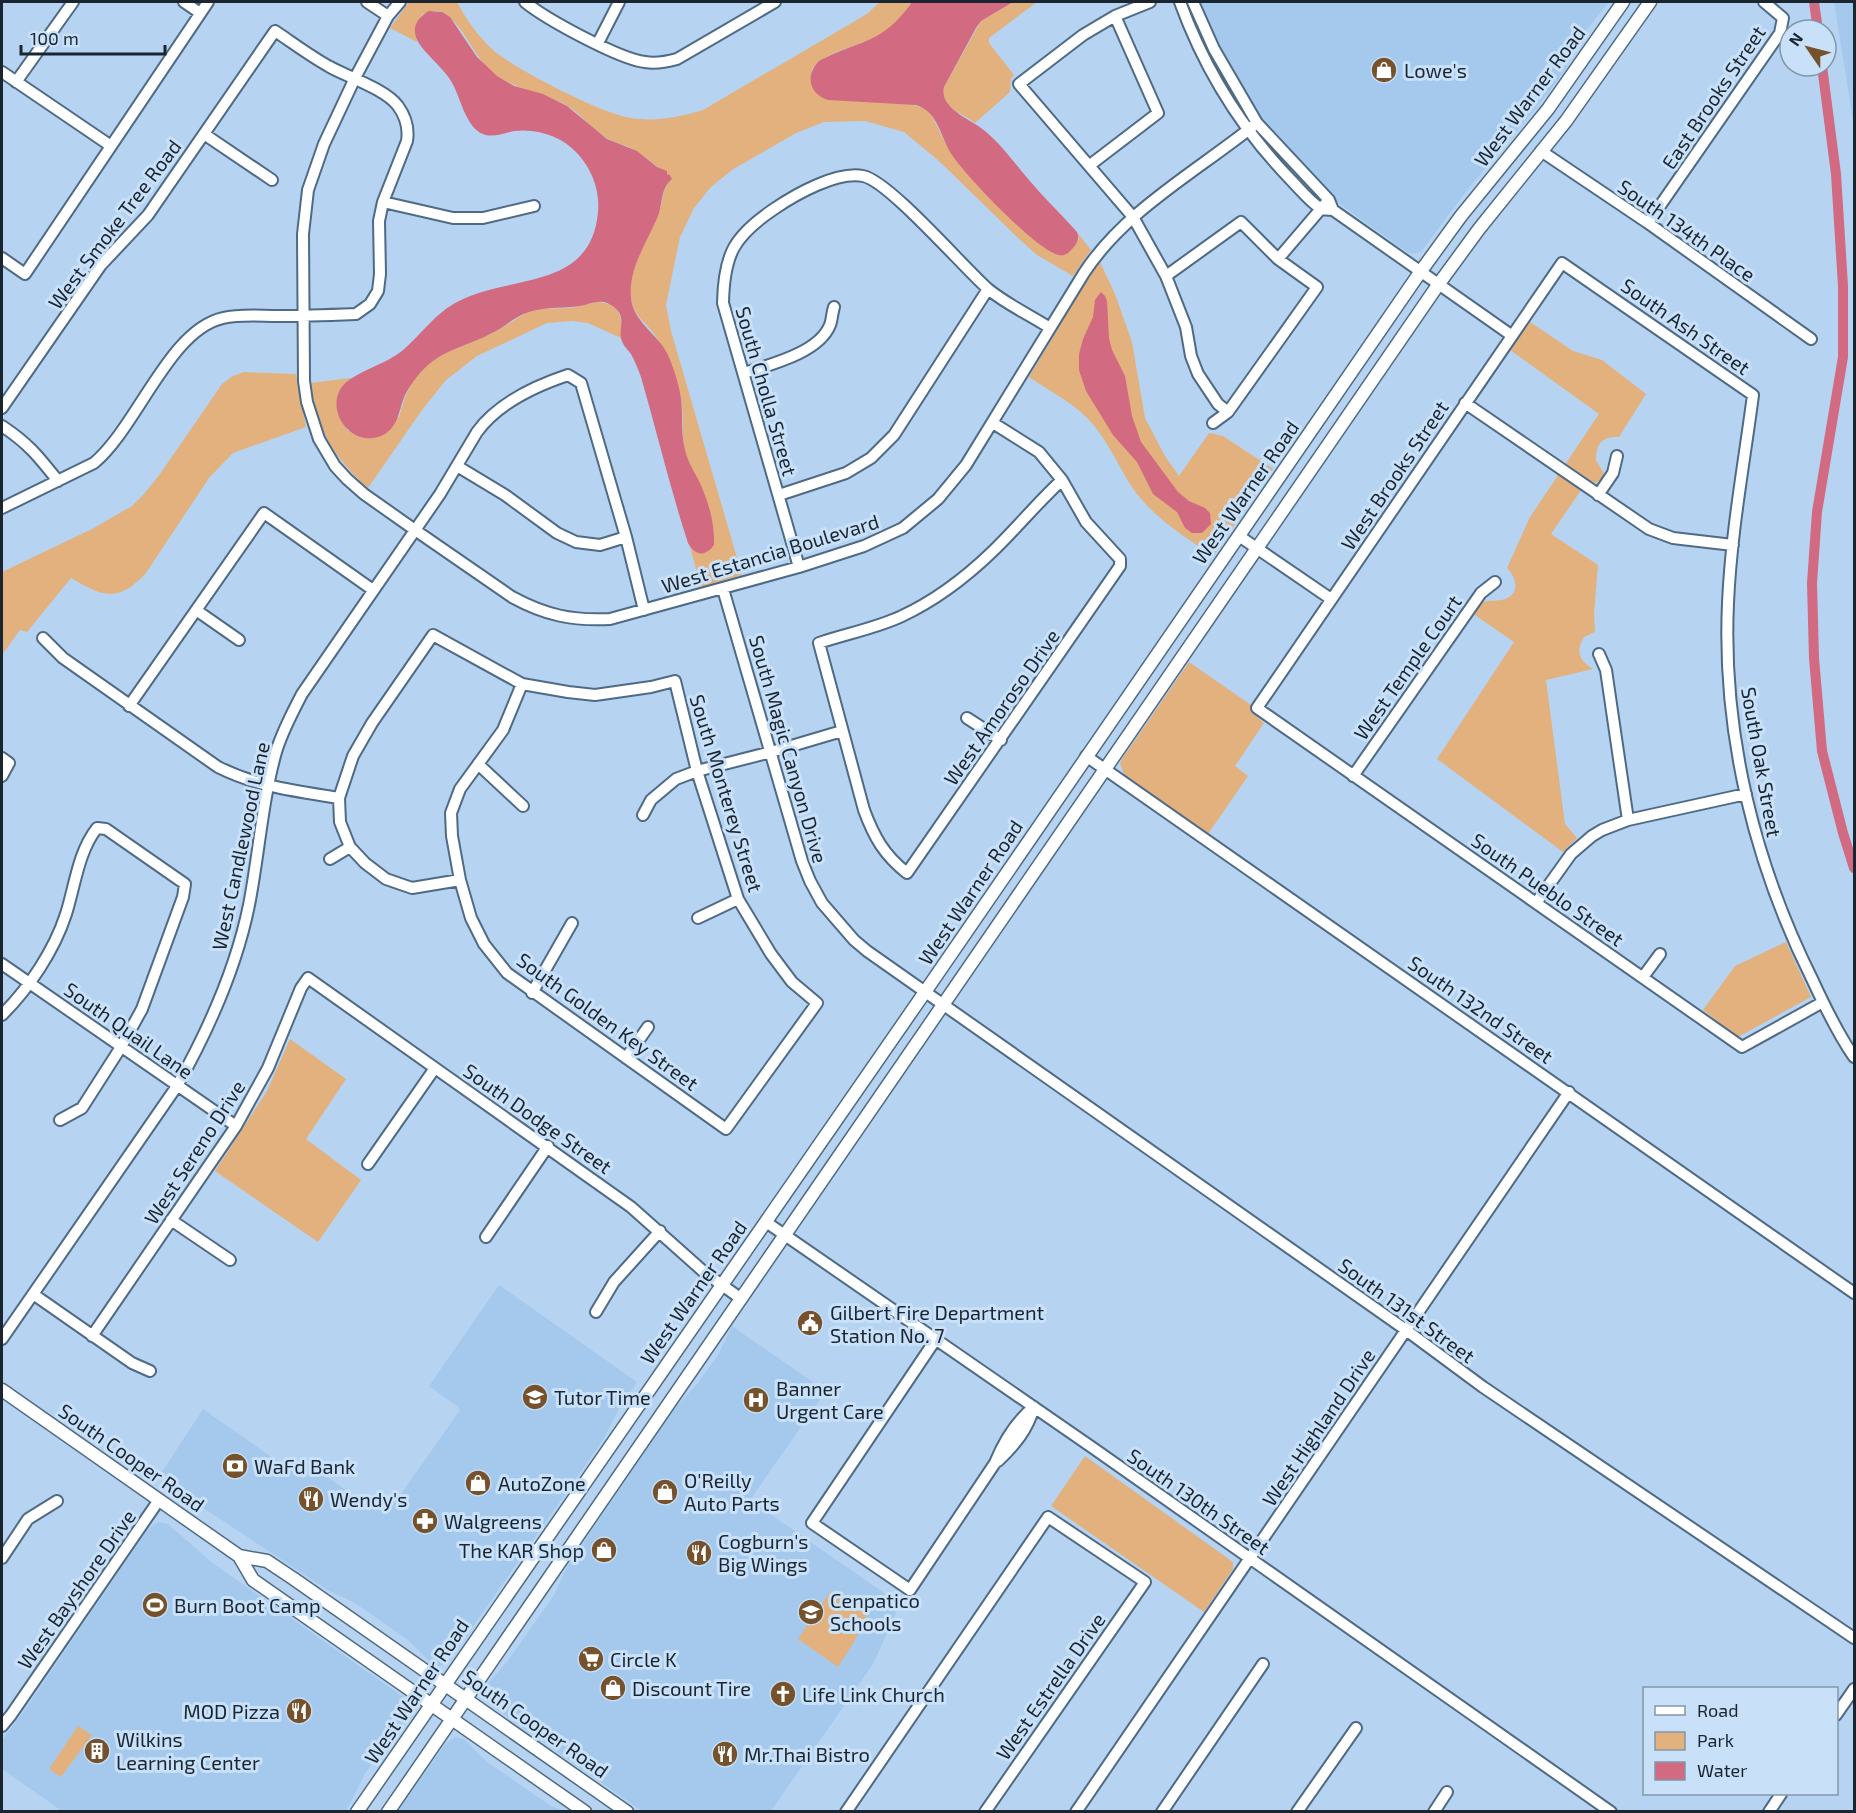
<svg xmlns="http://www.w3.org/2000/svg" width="1856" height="1813" font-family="'Exo 2',sans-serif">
<rect width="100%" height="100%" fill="#b6d4f2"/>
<path fill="#a5c9ec" d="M1197 2H1609L1586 31 1564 71 1549 92 1468 189 1421 252 1413 254 1407 252 1341 205 1317 183 1261 120 1227 68Z
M1834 2H1854V120L1853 121Z
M499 1285 637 1382 619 1409 603 1440 449 1661 445 1664 439 1666 431 1663 408 1640 355 1603 329 1591 158 1478 203 1409 303 1479 313 1467 373 1509 396 1501 460 1410 458 1407 429 1386Z
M732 1326 826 1391 750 1500 900 1604 873 1664 771 1811H642L492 1706 485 1700 483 1695 484 1691 490 1681 507 1662 554 1595 567 1567 673 1410 697 1384 718 1355Z
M158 1522 168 1524 214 1564 409 1701 412 1707V1714L388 1741 366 1772 346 1811H62L2 1769V1740L24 1711 148 1529Z
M455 1737 464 1739 487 1762 551 1806 564 1811H398L445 1744Z"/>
<path fill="#e2b17d" d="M409 2H457C466 19 478 36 492 49 514 69 602 114 631 118 656 122 679 117 703 110L850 24 868 13 880 2H912C903 15 894 27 880 35 861 46 821 52 811 71L929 110 945 142 961 167 1031 237 1050 251 1076 244 1079 239 1077 232 1091 250 1073 276 1037 255 1019 239 939 161 904 132 865 121 824 122 796 133 732 170 711 187 694 208 680 237 666 305 671 331 742 575 701 587 690 547 697 553 714 536C712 504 698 487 687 458 680 439 685 419 681 399 678 383 665 355 658 340 651 326 636 319 632 303 623 270 650 241 659 212 664 200 661 189 672 179L667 175 666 171C654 167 647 157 636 151 627 145 616 144 607 138 591 129 580 112 564 104 540 92 513 89 493 73 473 56 464 25 443 13 436 8 429 12 422 15L415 32 417 42 390 28Z
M1013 2H1037L989 38V43L1014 75 1011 79 1010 92 975 123C961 112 940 108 944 87L981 21Z
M1100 262 1115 294 1132 342 1145 418 1165 456 1179 476 1209 433 1223 436 1273 469 1213 556C1184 536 1152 517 1132 487 1117 464 1106 436 1086 417 1070 401 1048 390 1029 377L1085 283Z
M597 302C621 303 623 318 621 338L588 323 572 321 547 323 477 356 446 380 422 410 368 488C331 455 319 431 310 383L351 378 344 384 347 430 359 437 399 417 405 397 413 381 425 367 441 355 495 332 526 313 539 309 571 308Z
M1530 322 1573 351 1602 360 1646 394 1619 437C1603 436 1596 443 1596 460L1604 474 1603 478 1596 483 1588 480 1551 534 1598 565 1594 614 1595 632 1584 637C1575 652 1580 661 1593 669L1546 680 1565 824 1577 838 1563 852 1437 759 1514 642 1472 613C1475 609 1478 605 1482 603 1489 599 1498 602 1505 599 1521 593 1516 577 1507 568L1530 517 1599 414 1510 350Z
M244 372 296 374 306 427 233 453 209 478 146 573C118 603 103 597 71 578L27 632 20 630 2 655V572L92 529 132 506 144 494 160 474 222 384 233 376Z
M1189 662 1251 705 1256 716 1264 723 1235 766 1248 776 1208 834 1125 776 1120 764 1122 759Z
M1786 942 1811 997 1738 1037 1703 1010 1735 966Z
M290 1039 346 1079 306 1139 361 1180 318 1242 215 1171 267 1091Z
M1085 1456 1233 1562V1569L1204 1612 1051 1506Z
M831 1591 867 1615 854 1642 838 1667 798 1639 809 1623 813 1624 824 1607 822 1604Z
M78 1726 92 1735 61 1777 49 1769Z"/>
<path fill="#d26a81" d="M912 2H1013L981 21 976 28 944 87C939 109 971 119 985 131 1002 145 1015 164 1029 180 1044 198 1061 214 1077 232 1081 241 1074 247 1068 253 1064 255 1063 256 1059 255 1037 251 965 175 952 155 940 137 939 112 916 105L828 100C809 94 805 75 819 61 861 39 882 45 912 2Z
M429 11 442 12 450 17 477 57 497 76 514 86 543 94 567 106 607 139 637 151 657 167 667 171V175L669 174 672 179C660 189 663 203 658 216 647 243 628 268 631 298 633 322 659 335 668 355 674 369 679 384 681 399 683 415 681 430 684 445 686 458 692 468 698 479 708 500 715 522 714 545 705 557 695 556 688 543 670 488 657 432 641 377 638 369 635 361 631 354 627 349 622 344 621 338 619 327 626 317 615 308 613 306 608 303 604 302 598 301 591 303 585 305 567 309 546 306 529 312 515 316 504 328 490 334 472 344 450 348 433 361 421 370 412 382 405 395 399 409 399 425 385 434 349 454 316 399 352 378 368 368 386 363 402 351 422 334 435 313 459 301 511 274 591 291 598 212 600 190 592 170 578 154 562 136 537 128 514 131 504 133 492 138 483 134 465 127 461 97 451 81 443 67 419 49 416 37 412 25 419 17 429 11Z
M1101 292 1105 296 1107 301 1109 338 1112 350 1125 376 1132 416 1141 442 1178 492 1189 501 1205 508 1210 513 1211 524 1202 533H1192L1185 528 1177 512 1153 494 1137 462 1113 435 1086 391 1079 370V354L1083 339 1093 317 1095 300Z"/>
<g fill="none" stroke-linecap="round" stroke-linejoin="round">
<path stroke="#d26a81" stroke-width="10" d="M1814 2 1818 30
M1822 66 1836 174 1843 286V357L1817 512 1812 583 1814 658 1822 751 1843 833 1854 868"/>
<g stroke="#4f6a85" stroke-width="14">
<path id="minor" d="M184 2 200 13
M367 2 388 16
M400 2 388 16 355 78 324 144 308 190 303 234 304 381 307 402 319 439 335 466 347 479 364 494 415 530 512 597C545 615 572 621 610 619L799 567 864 546 903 528 938 499 966 465 1084 273C1125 210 1199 170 1257 123
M525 2C546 19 619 59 645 62 656 64 666 62 677 59L775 2
M1150 2 1115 16 1083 35 1019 84 1133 217 1166 276 1186 327 1191 356 1198 374 1218 404 1228 412
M1180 2C1204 68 1241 128 1290 179 1299 188 1309 201 1320 208 1324 210 1329 210 1333 210L1511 335
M1193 2 1214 49 1257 123 1329 200 1333 210
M598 43 619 2
M2 72 111 146
M16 82 73 2
M204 134 272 180
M1541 151 1648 223 1811 339
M1090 165 1158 113 1115 16
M383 202 453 218H483L534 206
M1648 223 1780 33 1783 18 1764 2
M2 258 25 274 208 2
M1278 259 1325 204
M1166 276 1241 222 1278 259 1317 287 1228 412 1213 423
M744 373C769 365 819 353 830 325 832 320 832 313 834 307
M1465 403 1649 529 1673 538 1733 545
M2 408 101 265 148 215 275 31C293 43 310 56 330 67 348 77 385 89 398 106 406 117 409 128 407 141L383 202 379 221 380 274 378 291 370 304 356 314C330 315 304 316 278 316 260 316 240 314 223 318 169 330 138 426 94 463L2 508
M993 423 1039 452 1062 480 1086 522 1120 559V566L907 873C884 855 874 837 864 810L819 643C845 634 877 628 902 616 934 601 966 577 992 552 1016 529 1037 503 1062 480
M2 426C29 444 38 456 58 481
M457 466 505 495 557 533 576 542 600 545 626 537
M779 495 846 473 871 458 894 435 988 289
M1598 495 1613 473 1617 456
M1239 536 1331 599
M799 567 723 303C724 254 734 236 774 209 796 194 837 171 863 176 889 181 963 267 988 289 1006 304 1030 315 1050 328
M723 589 802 861 810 881 822 903 854 940 867 951 1406 1330 1483 1387 1854 1638
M196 610 239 640
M433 635 522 684 568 692 595 695 651 687 675 681 697 771 738 899 771 954 792 982 817 1003 726 1129 507 973 484 944 471 918 460 880 412 888 386 879 365 863 350 847 340 822 339 798 353 756 372 723Z
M43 638 63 658 218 767C258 787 296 791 339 798
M1599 654 1606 670 1628 820
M129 706 264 513 373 590
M967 718 1001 740
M1086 756 1854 1293
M2 758 9 763 2 776
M478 764 523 806
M1353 776 1481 593 1495 582
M643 815 651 800 676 779 697 771 771 752 842 731
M330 859 350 847
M460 880 452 836 451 813 460 789 503 730 522 684
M1536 903 1571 854 1592 836 1602 830 1628 820 1746 794
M698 918 738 899
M2 964 236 1126
M1643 977 1660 954
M532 993 572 923
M1823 1002 1742 1047 1257 708 1562 263 1753 395C1744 464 1731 533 1728 603 1722 734 1755 865 1813 981 1825 1007 1838 1034 1854 1057
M2 1015C29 988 54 951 66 914 75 886 78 852 97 828L106 829 185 884 183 897 142 1009 121 1047 82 1108 60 1120
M626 1058 648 1027
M368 1164 435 1068
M171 1220 230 1260
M766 1222 1093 1448 1611 1812
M486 1237 548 1146
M33 1294 132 1363 150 1371
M596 1312 614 1282 660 1231
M92 1336 236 1126 268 1068 301 988 308 978 631 1207 704 1272 740 1298
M2 1339 177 1086C209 1029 236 969 249 905 259 854 262 802 276 752 282 732 292 713 302 694L440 494 477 432C498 403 535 386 568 375L581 383 626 537 644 610
M936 1339 812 1523 910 1590 995 1463C1004 1441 1015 1422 1034 1407
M998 1461C1015 1445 1028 1429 1034 1407
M2 1558 28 1519 57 1501
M1836 1715 1854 1689
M2 1726 11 1715 159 1500
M846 1812 1048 1517 1145 1582 985 1812
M1076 1812 1569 1092
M1162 1812 1263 1664
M1297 1812 1356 1728
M1434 1812 1447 1792
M1769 1812 1781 1794"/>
</g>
<g stroke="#4f6a85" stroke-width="15">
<path id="major" d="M2 1390 239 1556 267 1561 294 1579 627 1812
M239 1556 253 1580 585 1812
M357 1812 925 992 1421 271 1461 216 1548 109 1623 2
M388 1812 1438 285 1479 229 1566 121 1650 2"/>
</g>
<use href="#minor" stroke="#fff" stroke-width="10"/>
<use href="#major" stroke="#fff" stroke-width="12"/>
</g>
<defs>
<g id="shop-disc" transform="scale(1.35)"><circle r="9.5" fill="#75522b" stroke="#c8e1f9"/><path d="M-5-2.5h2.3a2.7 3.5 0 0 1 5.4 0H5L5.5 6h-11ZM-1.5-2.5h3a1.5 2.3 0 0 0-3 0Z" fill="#fff"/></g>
<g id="civic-disc" transform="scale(1.35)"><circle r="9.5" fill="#75522b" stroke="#c8e1f9"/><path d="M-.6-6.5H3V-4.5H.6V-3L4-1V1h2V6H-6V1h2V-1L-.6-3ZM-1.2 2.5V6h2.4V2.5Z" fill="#fff"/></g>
<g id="school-disc" transform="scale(1.35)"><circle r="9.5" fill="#75522b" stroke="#c8e1f9"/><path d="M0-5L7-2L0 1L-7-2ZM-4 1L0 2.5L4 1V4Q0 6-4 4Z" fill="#fff"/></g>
<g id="hospital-disc" transform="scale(1.35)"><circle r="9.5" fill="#75522b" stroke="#c8e1f9"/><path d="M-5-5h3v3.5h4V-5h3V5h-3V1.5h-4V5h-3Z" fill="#fff"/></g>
<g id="bank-disc" transform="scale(1.35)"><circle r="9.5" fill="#75522b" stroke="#c8e1f9"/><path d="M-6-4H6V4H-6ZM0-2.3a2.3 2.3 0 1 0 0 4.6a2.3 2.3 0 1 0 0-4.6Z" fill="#fff"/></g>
<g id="restaurant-disc" transform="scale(1.35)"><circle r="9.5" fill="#75522b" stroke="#c8e1f9"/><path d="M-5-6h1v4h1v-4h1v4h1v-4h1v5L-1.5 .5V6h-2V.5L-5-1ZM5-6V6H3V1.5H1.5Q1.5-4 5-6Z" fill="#fff"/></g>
<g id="pharmacy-disc" transform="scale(1.35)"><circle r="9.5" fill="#75522b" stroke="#c8e1f9"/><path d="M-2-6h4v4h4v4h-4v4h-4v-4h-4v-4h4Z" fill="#fff"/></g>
<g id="stadium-disc" transform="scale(1.35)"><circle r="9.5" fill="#75522b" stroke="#c8e1f9"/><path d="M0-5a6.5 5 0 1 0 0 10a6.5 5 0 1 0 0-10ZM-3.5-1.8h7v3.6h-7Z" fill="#fff"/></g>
<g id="supermarket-disc" transform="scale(1.35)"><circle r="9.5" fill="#75522b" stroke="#c8e1f9"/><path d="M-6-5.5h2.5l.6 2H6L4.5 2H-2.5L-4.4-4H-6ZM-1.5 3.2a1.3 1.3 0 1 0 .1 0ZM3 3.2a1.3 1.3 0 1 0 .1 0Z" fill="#fff"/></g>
<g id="church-disc" transform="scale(1.35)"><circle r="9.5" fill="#75522b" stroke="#c8e1f9"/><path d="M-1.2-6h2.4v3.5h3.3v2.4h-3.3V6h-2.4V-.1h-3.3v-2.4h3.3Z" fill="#fff"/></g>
<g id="building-disc" transform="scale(1.35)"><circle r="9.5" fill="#75522b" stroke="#c8e1f9"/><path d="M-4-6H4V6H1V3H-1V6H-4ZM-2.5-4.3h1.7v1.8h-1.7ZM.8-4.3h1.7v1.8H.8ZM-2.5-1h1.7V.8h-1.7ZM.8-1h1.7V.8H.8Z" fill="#fff"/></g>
</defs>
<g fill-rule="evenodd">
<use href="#shop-disc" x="1384" y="70"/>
<use href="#civic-disc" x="810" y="1323"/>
<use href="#school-disc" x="535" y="1397"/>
<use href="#hospital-disc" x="756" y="1400"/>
<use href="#bank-disc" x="235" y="1466"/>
<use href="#shop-disc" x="478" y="1483"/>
<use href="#shop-disc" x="665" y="1492"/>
<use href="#restaurant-disc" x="311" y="1499"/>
<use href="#pharmacy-disc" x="425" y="1521"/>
<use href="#shop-disc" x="604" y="1550"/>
<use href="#restaurant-disc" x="699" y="1553"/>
<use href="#stadium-disc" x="155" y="1605"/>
<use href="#school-disc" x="811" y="1612"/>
<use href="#supermarket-disc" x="591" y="1659"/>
<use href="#shop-disc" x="613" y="1688"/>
<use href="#church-disc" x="783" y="1694"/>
<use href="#restaurant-disc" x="299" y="1711"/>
<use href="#building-disc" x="97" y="1751"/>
<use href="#restaurant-disc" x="725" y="1754"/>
</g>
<g text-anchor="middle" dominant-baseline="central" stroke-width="6" stroke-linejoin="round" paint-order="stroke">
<g font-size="20" fill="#1a2530" stroke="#c8e1f9" text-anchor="start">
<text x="1404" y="70">Lowe's</text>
<text x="830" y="1312">Gilbert Fire Department<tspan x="830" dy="23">Station No. 7</tspan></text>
<text x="776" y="1388">Banner<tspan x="776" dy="23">Urgent Care</tspan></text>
<text x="554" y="1397">Tutor Time</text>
<text x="254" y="1466">WaFd Bank</text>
<text x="684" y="1480">O'Reilly<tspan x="684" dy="23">Auto Parts</tspan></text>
<text x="498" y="1483">AutoZone</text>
<text x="330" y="1499">Wendy's</text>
<text x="444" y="1521">Walgreens</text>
<text x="718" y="1541">Cogburn's<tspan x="718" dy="23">Big Wings</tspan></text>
<text x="584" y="1550" text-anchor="end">The KAR Shop</text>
<text x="830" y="1600">Cenpatico<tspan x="830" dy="23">Schools</tspan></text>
<text x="174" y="1605">Burn Boot Camp</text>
<text x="610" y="1659">Circle K</text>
<text x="632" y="1688">Discount Tire</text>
<text x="802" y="1694">Life Link Church</text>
<text x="280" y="1711" text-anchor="end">MOD Pizza</text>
<text x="116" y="1739">Wilkins<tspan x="116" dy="23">Learning Center</tspan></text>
<text x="744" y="1754">Mr.Thai Bistro</text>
</g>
<g font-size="20" fill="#1a2530" stroke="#c8e1f9">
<text transform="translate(1529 96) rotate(-53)">West Warner Road</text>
<text transform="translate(1713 97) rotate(-56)">East Brooks Street</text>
<text transform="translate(114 224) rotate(-53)">West Smoke Tree Road</text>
<text transform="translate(1687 230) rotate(35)">South 134th Place</text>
<text transform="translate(1686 326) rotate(35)">South Ash Street</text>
<text transform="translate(767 391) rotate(74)">South Cholla Street</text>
<text transform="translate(1394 475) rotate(-56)">West Brooks Street</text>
<text transform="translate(1245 492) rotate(-55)">West Warner Road</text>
<text transform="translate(770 553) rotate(-17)">West Estancia Boulevard</text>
<text transform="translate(1407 667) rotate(-55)">West Temple Court</text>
<text transform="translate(1001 707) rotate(-55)">West Amoroso Drive</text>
<text transform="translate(789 749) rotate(74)">South Magic Canyon Drive</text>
<text transform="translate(1762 762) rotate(80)">South Oak Street</text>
<text transform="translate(727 793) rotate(73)">South Monterey Street</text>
<text transform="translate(240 846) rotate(-78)">West Candlewood Lane</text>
<text transform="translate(1548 889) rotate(35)">South Pueblo Street</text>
<text transform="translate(970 892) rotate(-56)">West Warner Road</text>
<text transform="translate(1481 1009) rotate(35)">South 132nd Street</text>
<text transform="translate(608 1021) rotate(36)">South Golden Key Street</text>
<text transform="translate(129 1030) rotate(35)">South Quail Lane</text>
<text transform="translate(538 1118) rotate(35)">South Dodge Street</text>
<text transform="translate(194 1152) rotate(-57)">West Sereno Drive</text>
<text transform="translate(693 1292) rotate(-55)">West Warner Road</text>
<text transform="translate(1407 1310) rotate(36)">South 131st Street</text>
<text transform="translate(1318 1427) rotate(-56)">West Highland Drive</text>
<text transform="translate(132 1457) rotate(35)">South Cooper Road</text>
<text transform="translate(1199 1501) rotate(35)">South 130th Street</text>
<text transform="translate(76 1589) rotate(-55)">West Bayshore Drive</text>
<text transform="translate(1050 1686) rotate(-55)">West Estrella Drive</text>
<text transform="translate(416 1691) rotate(-56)">West Warner Road</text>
<text transform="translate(536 1723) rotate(35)">South Cooper Road</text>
</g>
</g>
<rect width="1856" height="1813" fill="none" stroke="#1a2530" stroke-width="6"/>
<rect x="1643" y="1687" width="195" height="108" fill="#c8e1f9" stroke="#8296a9" stroke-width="1.5"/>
<rect x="1655" y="1706" width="30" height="9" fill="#ffffff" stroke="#8296a9" stroke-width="1.5"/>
<text x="1697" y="1717" font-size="18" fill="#1a2530">Road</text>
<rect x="1655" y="1732" width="30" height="18" fill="#e2b17d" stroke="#8296a9" stroke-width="1.5"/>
<text x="1697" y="1747" font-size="18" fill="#1a2530">Park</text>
<rect x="1655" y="1762" width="30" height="18" fill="#d26a81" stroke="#8296a9" stroke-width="1.5"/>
<text x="1697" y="1777" font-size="18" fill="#1a2530">Water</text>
<g transform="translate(1808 48) rotate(305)"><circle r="28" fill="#c8e1f9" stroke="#8296a9" stroke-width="1.5"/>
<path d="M0-4.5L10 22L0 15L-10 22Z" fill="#75522b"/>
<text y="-9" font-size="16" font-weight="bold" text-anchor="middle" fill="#1a2530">N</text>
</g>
<path d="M21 45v9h144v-9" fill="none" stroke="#1a2530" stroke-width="3"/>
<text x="30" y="45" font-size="18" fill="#1a2530" stroke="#c8e1f9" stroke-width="4.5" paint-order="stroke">100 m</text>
</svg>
